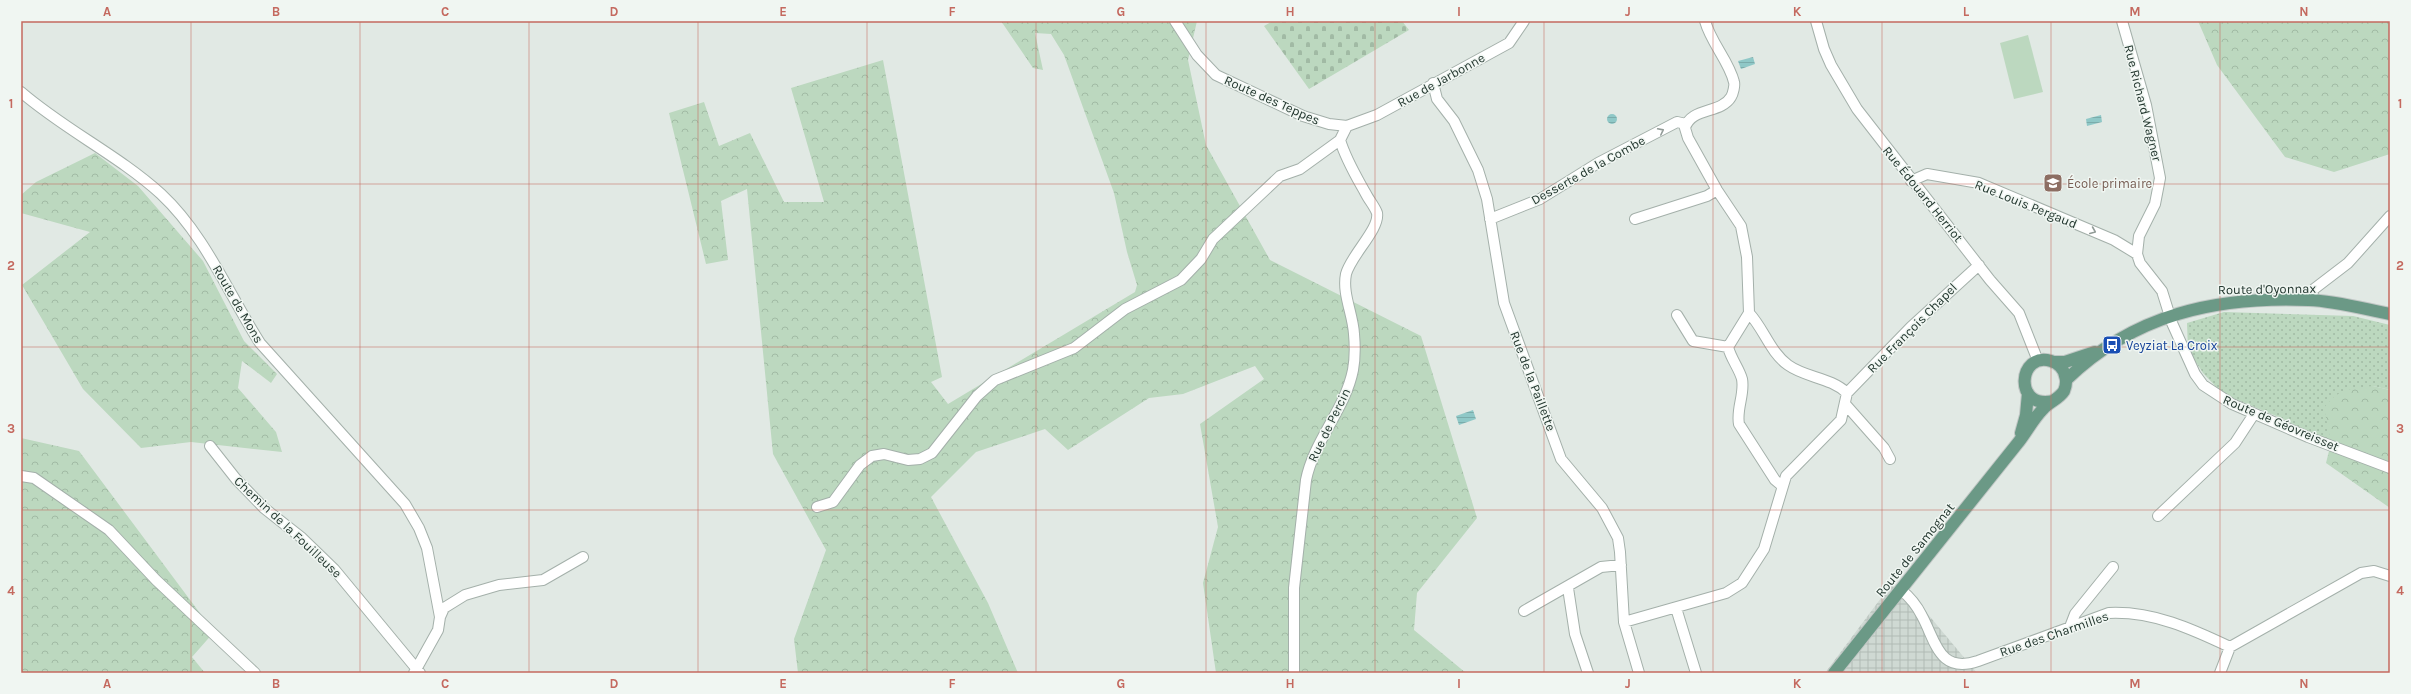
<svg xmlns="http://www.w3.org/2000/svg" width="2411" height="694" font-family="Karla,sans-serif">
<defs>
<pattern id="industrial-grid" width="8" height="8" patternUnits="userSpaceOnUse"><rect width="8" height="8" fill="#cfd9d3"/><path d="M0 4h8M4 0v8" fill="none" stroke="#b1bbb5"/></pattern>
<pattern id="grass-dots" width="8" height="8" patternUnits="userSpaceOnUse"><rect width="8" height="8" fill="#bcd8bf"/><path d="M2 2h.1M6 6h.1" fill="none" stroke="#a1baa4" stroke-width="1.8" stroke-linecap="round"/></pattern>
<pattern id="forest-crowns" width="20" height="18" patternUnits="userSpaceOnUse"><rect width="20" height="18" fill="#bcd8bf"/><path d="M2 6a3 3 0 1 1 6 0M12 15a3 3 0 1 1 6 0" fill="none" stroke="#a1baa4"/></pattern>
<pattern id="cemetery-stones" width="16" height="16" patternUnits="userSpaceOnUse"><rect width="16" height="16" fill="#bcd8bf"/><path d="M2 7V4a2 2 0 0 1 4 0v3zM10 15v-3a2 2 0 0 1 4 0v3z" fill="#a1baa4"/></pattern>
<pattern id="water-rules" width="6" height="5" patternUnits="userSpaceOnUse"><rect width="6" height="5" fill="#8fc8c7"/><path d="M0 2.5h6" fill="none" stroke="#7bacab"/></pattern>
</defs>
<rect width="100%" height="100%" fill="#e1e9e4"/>
<path fill="url(#industrial-grid)" d="M1890 586 1906 588 1977 673H1825Z"/>
<path fill="url(#grass-dots)" d="M2224 312 2353 316 2390 325V390L2373 386 2331 443 2281 418 2223 394 2203 373 2188 350 2187 323Z"/>
<path fill="url(#forest-crowns)" d="M1001 21H1197L1188 60 1206 145 1270 260 1421 336 1477 518 1417 593 1414 630 1466 673H1216L1203 583 1218 527 1200 424 1264 379 1255 366 1183 394 1149 398 1068 450 1045 429 976 452 931 497 988 603 1018 673H798L794 639 826 550 773 454 747 189 721 201 728 260 706 264 669 113 704 102 719 146 750 133 784 202H824L791 88 883 60 942 377 931 382 948 404 1135 292 1137 285 1127 252 1114 193 1064 55 1051 34 1035 33 1043 70 1033 68Z
M2198 21H2390V154L2334 172 2285 157 2217 65Z
M95 153 138 186 203 261 244 341 277 374 271 383 242 361 238 388 276 432 282 452 191 442 141 448 83 389 22 285 90 232 21 213V195L36 182Z
M2373 386 2390 390V508L2326 463 2331 443 2324 408C2339 388 2349 389 2373 386Z
M21 438 79 451 214 632 192 657 205 673H21Z"/>
<path fill="url(#cemetery-stones)" d="M1273 21H1402L1409 30 1309 89 1264 26Z"/>
<path fill="#bcd8bf" d="M2028 35 2043 92 2014 99 2000 43Z"/>
<path fill="url(#water-rules)" d="M1753 57 1755 64 1741 69 1738 61Z
M1607 119a5 5 0 1 1 10 0a5 5 0 1 1-10 0Z
M2101 115 2102 122 2087 126 2086 119Z
M1473 410 1476 419 1459 425 1456 416Z"/>
<g fill="none" stroke-linecap="round" stroke-linejoin="round">
<g stroke="#a4b0aa" stroke-width="12">
<path id="minor" d="M1175 21 1197 55 1216 75 1303 116 1329 124 1347 126 1377 115 1509 43 1524 21
M1705 21C1711 43 1729 61 1734 82 1735 85 1733 94 1731 97 1721 114 1691 107 1685 128L1688 138 1717 190 1741 226 1747 257 1749 313C1764 329 1770 352 1788 365 1806 378 1830 377 1847 393
M1816 21 1824 49 1831 65 1857 109 1990 280 2019 313 2038 361
M2122 21 2146 105 2160 178 2155 204 2139 236 2137 254 2140 263 2162 291 2172 323 2195 374 2203 385 2232 404 2308 437 2390 468
M1433 83 1437 99 1454 121 1478 170 1487 199 1504 303 1561 459 1602 508 1618 538 1620 552 1624 622 1639 673
M21 92C65 130 118 155 161 194 205 235 228 293 260 343L405 504 419 528 427 548 440 617 438 630 414 673
M1911 181 1927 174 1979 183 2114 240 2137 254
M1490 219 1540 199 1598 163 1677 122 1686 124
M1635 219 1707 196 1717 190
M2310 300 2314 289 2348 263 2390 216
M1749 313 1728 347C1731 359 1739 368 1742 379 1745 394 1736 409 1739 424L1775 480 1781 485
M1677 315 1693 341 1728 347
M1846 405 1884 448 1890 459
M210 446 236 479 264 508 302 538 334 569 420 673
M21 476 34 478 109 530 156 580 255 673
M817 507 833 502 860 465 872 456 884 454 908 460 920 459 932 453 977 396 995 380 1074 348 1125 309 1181 280 1201 259 1213 239 1280 176 1300 169 1340 140
M2158 516 2235 443 2254 414
M1568 588 1575 634 1588 673
M1901 590C1910 597 1917 606 1922 616 1936 642 1939 674 1978 661L2109 613C2153 611 2192 629 2230 647L2361 573 2374 571 2390 576
M1676 608 1696 673
M1524 611 1601 567 1621 565
M440 617 444 608 465 595 499 585 543 580 583 557
M1624 622 1726 593 1742 583 1764 549 1786 476 1841 420 1847 393 1911 327 1979 265
M2070 627 2075 614 2113 567
M1294 673V588L1306 480C1314 440 1345 410 1353 370 1355 359 1355 345 1354 334 1353 314 1342 294 1346 274 1351 255 1380 229 1377 213 1375 207 1369 200 1366 194 1356 176 1346 160 1340 140L1347 126
M2220 673 2230 647"/>
</g>
<g stroke="#c1c7c5" stroke-width="14">
<path id="major" d="M2053 362H2065L2095 352
M2066 380C2134 314 2217 296 2309 300 2336 301 2364 309 2390 314
M2021 433 2026 415 2028 393
M1834 673 2017 444C2026 433 2033 419 2043 409 2049 402 2059 399 2064 391 2066 386 2067 381 2065 376 2064 369 2058 363 2051 361 2018 351 2013 410 2053 401"/>
</g>
<use href="#minor" stroke="#fff" stroke-width="10"/>
<use href="#major" stroke="#6b9986" stroke-width="12"/>
</g>
<defs><path id="oneway-chevron" d="M-2-3.5L2.5 0L-2 3.5" fill="none" stroke-width="1.6" stroke-linecap="round" stroke-linejoin="round"/></defs>
<g stroke="#919b97">
<use href="#oneway-chevron" transform="translate(1661 131) rotate(-27)"/>
<use href="#oneway-chevron" transform="translate(2093 231) rotate(23)"/>
</g>
<path fill="none" stroke="#c4695f" stroke-width="1" stroke-opacity="0.55" d="M191 21V673M360 21V673M529 21V673M698 21V673M867 21V673M1036 21V673M1206 21V673M1375 21V673M1544 21V673M1713 21V673M1882 21V673M2051 21V673M2220 21V673M21 184H2390M21 347H2390M21 510H2390"/>
<defs>
<g id="school-square" transform="scale(1)"><rect x="-9" y="-9" width="18" height="18" rx="4" fill="#8d6e63" stroke="#f0f6f2"/><path d="M0-5L7-2L0 1L-7-2ZM-4 1L0 2.5L4 1V4Q0 6-4 4Z" fill="#fff"/></g>
<g id="bus-square" transform="scale(1)"><rect x="-9" y="-9" width="18" height="18" rx="4" fill="#1a4fb4" stroke="#f0f6f2"/><path d="M-5-6H5V4H4V6H2V4H-2V6H-4V4H-5ZM-3.5-4V0h7V-4ZM-3.5 1.2v1.5H-2V1.2ZM2 1.2v1.5H3.5V1.2Z" fill="#fff"/></g>
</defs>
<g fill-rule="evenodd">
<use href="#school-square" x="2053" y="183"/>
<use href="#bus-square" x="2112" y="345"/>
</g>
<g text-anchor="middle" dominant-baseline="central" stroke-width="3" stroke-linejoin="round" paint-order="stroke">
<g font-size="13" fill="#23372f" stroke="#f0f6f2">
<text transform="translate(1441 80) rotate(-29)">Rue de Jarbonne</text>
<text transform="translate(1272 100) rotate(24)">Route des Teppes</text>
<text transform="translate(2143 103) rotate(76)">Rue Richard Wagner</text>
<text transform="translate(1588 170) rotate(-29)">Desserte de la Combe</text>
<text transform="translate(1923 194) rotate(51)">Rue Édouard Herriot</text>
<text transform="translate(2026 204) rotate(22)">Rue Louis Pergaud</text>
<text transform="translate(2267 289) rotate(-1)">Route d'Oyonnax</text>
<text transform="translate(238 304) rotate(60)">Route de Mons</text>
<text transform="translate(1912 328) rotate(-45)">Rue François Chapel</text>
<text transform="translate(1533 381) rotate(69)">Rue de la Paillette</text>
<text transform="translate(2281 423) rotate(23)">Route de Géovreisset</text>
<text transform="translate(1329 425) rotate(-64)">Rue de Percin</text>
<text transform="translate(288 527) rotate(43)">Chemin de la Fouilleuse</text>
<text transform="translate(1915 550) rotate(-51)">Route de Samognat</text>
<text transform="translate(2054 634) rotate(-19)">Rue des Charmilles</text>
</g>
<g font-size="13" fill="#785e54" stroke="#f0f6f2" text-anchor="start">
<text x="2067" y="183">École primaire</text>
</g>
<g font-size="13" fill="#164399" stroke="#f0f6f2" text-anchor="start">
<text x="2126" y="345">Veyziat La Croix</text>
</g>
</g>
<rect width="2411" height="694" fill="none" stroke="#f0f6f2" stroke-width="44"/>
<rect x="22" y="22" width="2367" height="650" fill="none" stroke="#c4695f" stroke-width="1.5"/>
<g font-size="13" text-anchor="middle" font-weight="bold" fill="#c4695f">
<text x="107" y="16">A</text>
<text x="276" y="16">B</text>
<text x="445" y="16">C</text>
<text x="614" y="16">D</text>
<text x="783" y="16">E</text>
<text x="952" y="16">F</text>
<text x="1121" y="16">G</text>
<text x="1290" y="16">H</text>
<text x="1459" y="16">I</text>
<text x="1628" y="16">J</text>
<text x="1797" y="16">K</text>
<text x="1966" y="16">L</text>
<text x="2135" y="16">M</text>
<text x="2304" y="16">N</text>
<text x="11" y="108">1</text>
<text x="2400" y="108">1</text>
<text x="11" y="270">2</text>
<text x="2400" y="270">2</text>
<text x="11" y="433">3</text>
<text x="2400" y="433">3</text>
<text x="11" y="595">4</text>
<text x="2400" y="595">4</text>
<text x="107" y="688">A</text>
<text x="276" y="688">B</text>
<text x="445" y="688">C</text>
<text x="614" y="688">D</text>
<text x="783" y="688">E</text>
<text x="952" y="688">F</text>
<text x="1121" y="688">G</text>
<text x="1290" y="688">H</text>
<text x="1459" y="688">I</text>
<text x="1628" y="688">J</text>
<text x="1797" y="688">K</text>
<text x="1966" y="688">L</text>
<text x="2135" y="688">M</text>
<text x="2304" y="688">N</text>
</g>
</svg>
